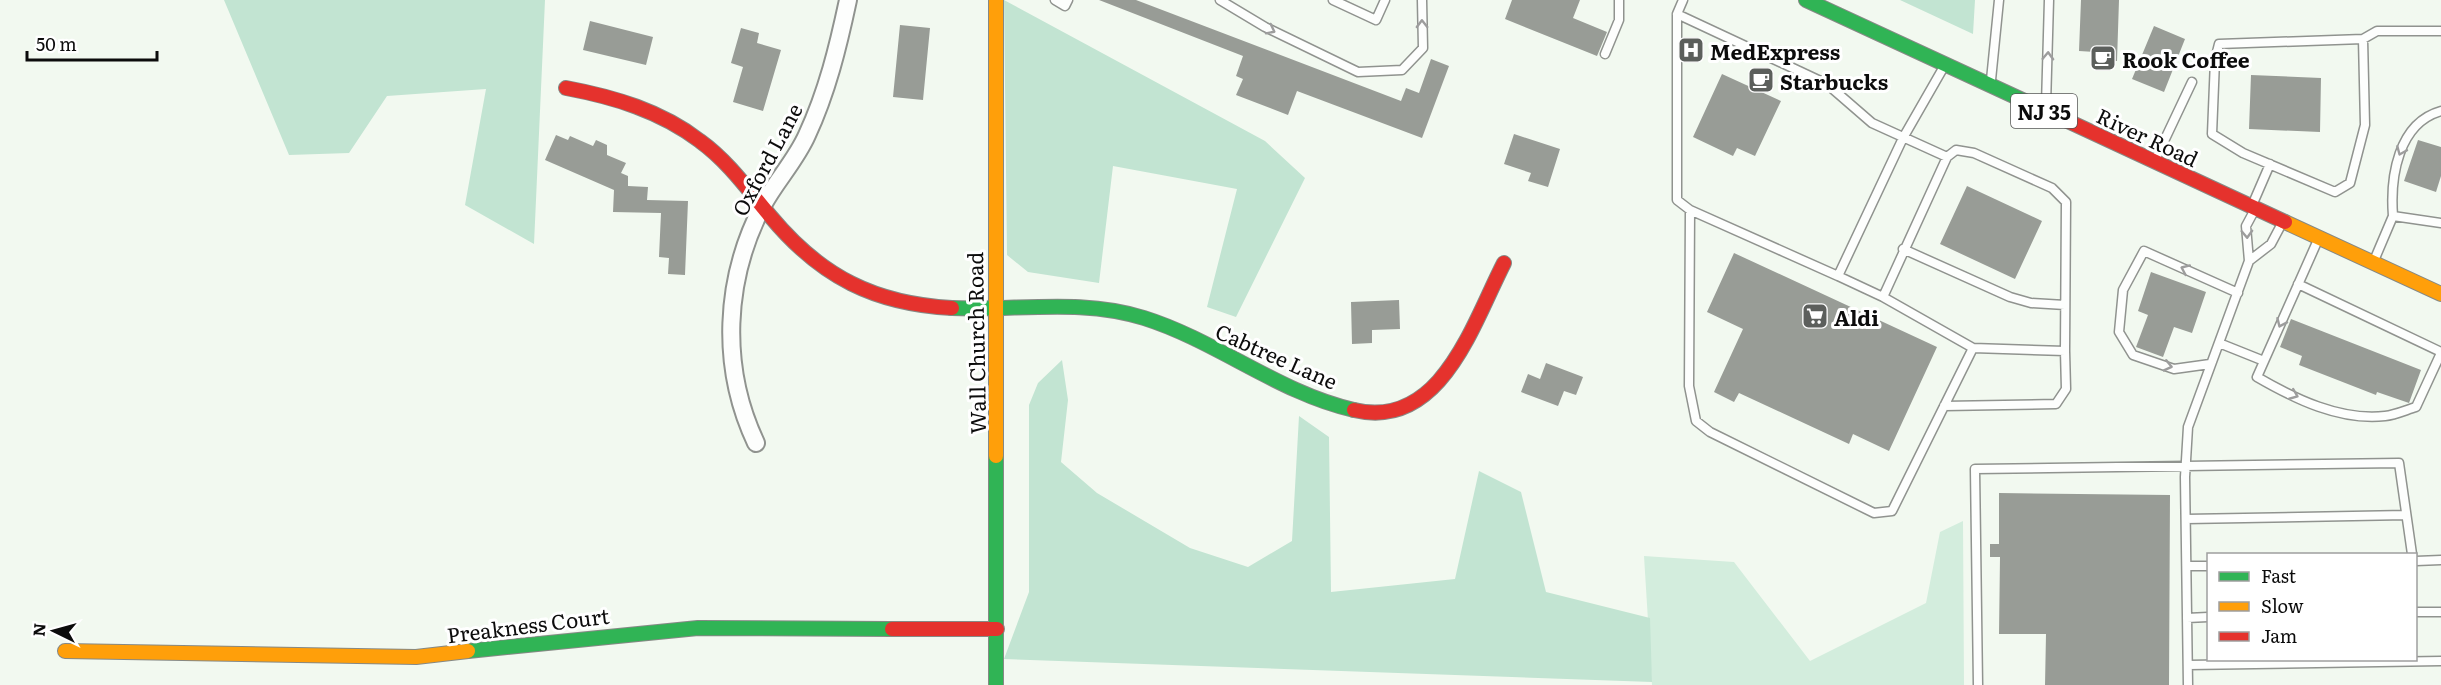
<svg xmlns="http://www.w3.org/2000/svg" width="2441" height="685" font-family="Literata,serif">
<rect width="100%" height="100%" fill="#f2f9f0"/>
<path fill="#d3eddd" d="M1963 521 1964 685H1652L1644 556 1734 562 1810 661 1926 603 1940 532Z"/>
<path fill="#c2e4d2" d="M224 0H545L534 244 465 205 486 89 387 96 349 153 289 155Z
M1004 0 1265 141 1305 178 1236 317 1207 307 1237 189 1113 166 1099 283 1028 272 1007 255Z
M1900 0H1975L1973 34Z
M1062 360 1068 400 1061 462 1097 493 1190 548 1248 567 1292 541 1299 416 1329 437 1331 592 1455 579 1479 471 1521 492 1546 592 1650 618 1652 682 1004 659 1029 592V405L1038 383Z"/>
<path fill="#989c96" d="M1099 0H1136L1401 101 1406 88 1419 93 1431 59 1449 66 1422 138 1297 91 1288 115 1236 95 1243 79 1236 76 1243 56Z
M1512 0H1580L1573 18 1607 32 1597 56 1505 19Z
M2081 0H2119L2117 61H2095V52L2079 51Z
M590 21 653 37 646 65 583 50Z
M900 25 930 28 923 100 893 97Z
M2154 26 2185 39 2164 92 2132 79Z
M741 28 759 33 757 43 781 50 763 111 733 102 743 67 731 63Z
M1722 74 1781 101 1755 156 1737 148 1733 156 1693 137Z
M2251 75 2321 78 2320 132 2249 129Z
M1514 134 1560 149 1548 187 1528 181 1531 173 1504 164Z
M556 135 568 140 570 136 593 146 596 140 607 145V155L626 163 621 173 628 176V186L648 187 647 200 688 201 685 275 668 274 669 258 659 257 661 213 613 212 614 190 545 160Z
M2418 140 2441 147V176L2436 192 2404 181Z
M1967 186 2042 221 2015 279 1940 244Z
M1734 253 1937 347 1889 451 1853 434 1849 444 1739 393 1734 402 1714 392 1743 329 1707 312Z
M2151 272 2206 292 2192 333 2174 327 2163 357 2136 347 2148 315 2138 311Z
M1399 300 1400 329 1372 330V343L1352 344 1351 302Z
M2291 319 2421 370 2409 403 2377 392 2376 395 2299 365 2302 356 2280 347Z
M1546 363 1583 377 1576 395 1564 391 1558 406 1521 392 1528 374 1540 379Z
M1999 493 2170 495 2169 685H2045L2046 634H1999L2000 557H1990V544H1999Z"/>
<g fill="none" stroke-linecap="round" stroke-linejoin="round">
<g stroke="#90938f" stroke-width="11">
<path id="lane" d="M1055 0 1065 6 1068 0
M1220 0 1265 27 1358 72 1402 70 1423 48 1422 0
M1333 0 1376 20 1385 0
M1683 0 1677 14V200L1690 210 1838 276 1903 138 1942 70
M1677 14 1827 84 1872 123 1947 157 1956 150 1974 153 2052 188 2066 202 2065 351 1973 348 1892 511 1874 513 1710 432 1696 421 1689 386 1690 210
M2363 39 2365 125 2350 183 2335 192 2243 153 2212 134 2215 60 2219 44 2363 39 2377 31H2441
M1605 54 1619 20V0
M1991 80 1999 0
M2046 105 2049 0
M2157 156 2192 82
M1947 157 1883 297 1973 348
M2254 201 2270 164
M2393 216C2390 177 2398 123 2441 111
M2317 242 2257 377C2295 399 2340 421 2385 416 2395 415 2406 410 2416 407L2441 353
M1903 249 2010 297 2031 303 2065 305
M2376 256 2393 216 2441 223
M2249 261 2271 244 2280 227
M1838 276 1883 297
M2298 284 2441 352
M2219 343 2264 361
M2210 364 2174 369 2133 355 2119 332 2123 290 2144 251 2238 293
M1944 406 2056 404 2066 389 2065 351
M2186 519 2406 515
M2416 561 2441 560
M2187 566H2208
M2416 612H2441
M2187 618 2208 617
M2188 665 2441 661
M1978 685 1975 469 2399 463 2412 554
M2188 685 2185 477 2188 427 2249 261 2246 226 2253 213"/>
</g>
<g stroke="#90938f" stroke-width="20">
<path id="street" d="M756 443C720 367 724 279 763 205 776 181 796 160 807 135 827 92 838 47 848 0"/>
</g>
<g stroke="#868985" stroke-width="16">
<path id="fast" d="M1806 0 2044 110
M952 308C1015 311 1082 298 1144 318 1217 341 1279 393 1354 410
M996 456V685
M468 651 698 628 892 629"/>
</g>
<g stroke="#868985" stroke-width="16">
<path id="slow" d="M996 0V456
M2285 222 2441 294
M65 651 416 657 468 651"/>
</g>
<g stroke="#868985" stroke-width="16">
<path id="jam" d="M566 88C614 97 661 111 700 141 729 162 749 191 771 217 821 277 875 304 952 308
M2044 110 2285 222
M1354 410C1441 431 1473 323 1504 263
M892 629H997"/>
</g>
<use href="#lane" stroke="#fdfefd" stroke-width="8"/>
<use href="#street" stroke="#fdfefd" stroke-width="16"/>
<use href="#fast" stroke="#30b455" stroke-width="14"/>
<use href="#slow" stroke="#ff9f0a" stroke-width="14"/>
<use href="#jam" stroke="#e5322d" stroke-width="14"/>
</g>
<defs><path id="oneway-chevron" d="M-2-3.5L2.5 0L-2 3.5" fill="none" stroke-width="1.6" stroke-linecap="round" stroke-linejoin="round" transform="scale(1.5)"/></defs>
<g stroke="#9d9d9d">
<use href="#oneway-chevron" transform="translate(1422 24) rotate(-91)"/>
<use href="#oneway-chevron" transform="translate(1271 30) rotate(27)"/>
<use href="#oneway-chevron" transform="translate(2048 56) rotate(-88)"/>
<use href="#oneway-chevron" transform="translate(2401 151) rotate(113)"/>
<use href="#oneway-chevron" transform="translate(2247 234) rotate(88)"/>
<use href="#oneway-chevron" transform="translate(2185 269) rotate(-156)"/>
<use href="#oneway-chevron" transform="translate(2281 323) rotate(114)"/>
<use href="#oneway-chevron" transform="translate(2168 366) rotate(13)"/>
<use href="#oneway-chevron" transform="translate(2294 395) rotate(22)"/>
</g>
<defs>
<g id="hospital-square" transform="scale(1.35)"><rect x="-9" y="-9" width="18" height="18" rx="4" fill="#5c5f5c" stroke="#fff"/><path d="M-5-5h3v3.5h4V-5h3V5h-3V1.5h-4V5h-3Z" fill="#fff"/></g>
<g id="cafe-square" transform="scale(1.35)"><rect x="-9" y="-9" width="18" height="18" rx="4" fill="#5c5f5c" stroke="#fff"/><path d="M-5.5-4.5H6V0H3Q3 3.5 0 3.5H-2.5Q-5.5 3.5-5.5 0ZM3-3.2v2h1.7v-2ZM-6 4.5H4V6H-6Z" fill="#fff"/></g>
<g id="supermarket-square" transform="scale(1.35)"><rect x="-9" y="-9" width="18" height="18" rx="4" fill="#5c5f5c" stroke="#fff"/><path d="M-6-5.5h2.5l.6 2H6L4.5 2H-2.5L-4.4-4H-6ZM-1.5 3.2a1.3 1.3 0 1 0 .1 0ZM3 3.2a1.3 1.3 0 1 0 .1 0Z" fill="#fff"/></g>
</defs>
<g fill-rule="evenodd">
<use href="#hospital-square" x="1691" y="50"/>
<use href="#cafe-square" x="2103" y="58"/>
<use href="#cafe-square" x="1761" y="80"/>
<use href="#supermarket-square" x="1815" y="316"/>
</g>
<g text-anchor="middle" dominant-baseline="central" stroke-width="6" stroke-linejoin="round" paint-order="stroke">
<rect fill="#fff" stroke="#555" stroke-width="1.5" x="2011" y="94" width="66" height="34" rx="4.5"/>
<g font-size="20" font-weight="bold" fill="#0c0c0c">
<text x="2044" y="111">NJ 35</text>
</g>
<g font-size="21" font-weight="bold" fill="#0c0c0c" stroke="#fff" text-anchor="start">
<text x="1710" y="50">MedExpress</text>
<text x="2122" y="58">Rook Coffee</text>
<text x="1780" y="80">Starbucks</text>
<text x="1834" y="316">Aldi</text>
</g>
<g font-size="21" fill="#0c0c0c" stroke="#fff">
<text transform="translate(2148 136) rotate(25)">River Road</text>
<text transform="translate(766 159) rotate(-62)">Oxford Lane</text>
<text transform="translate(975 343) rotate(-91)">Wall Church Road</text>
<text transform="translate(1277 355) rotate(24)">Cabtree Lane</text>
<text transform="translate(528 624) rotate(-7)">Preakness Court</text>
</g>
</g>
<rect x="2207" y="553" width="210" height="108" fill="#ffffff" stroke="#9e9e9e" stroke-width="1.5"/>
<rect x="2219" y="572" width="30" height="9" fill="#30b455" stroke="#9e9e9e" stroke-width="1.5"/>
<text x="2261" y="583" font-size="18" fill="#0c0c0c">Fast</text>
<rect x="2219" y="602" width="30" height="9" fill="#ff9f0a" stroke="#9e9e9e" stroke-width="1.5"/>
<text x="2261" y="613" font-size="18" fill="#0c0c0c">Slow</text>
<rect x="2219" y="632" width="30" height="9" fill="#e5322d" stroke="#9e9e9e" stroke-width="1.5"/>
<text x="2261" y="643" font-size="18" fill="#0c0c0c">Jam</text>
<g transform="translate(54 631) rotate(275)" stroke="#ffffff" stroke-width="4.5" paint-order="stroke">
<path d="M0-4.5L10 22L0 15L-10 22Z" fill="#0c0c0c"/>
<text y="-9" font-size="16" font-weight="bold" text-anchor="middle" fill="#0c0c0c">N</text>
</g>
<path d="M27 51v9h130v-9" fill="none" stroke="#0c0c0c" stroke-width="3"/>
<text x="36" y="51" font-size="18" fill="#0c0c0c" stroke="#ffffff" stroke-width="4.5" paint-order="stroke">50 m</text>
</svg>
